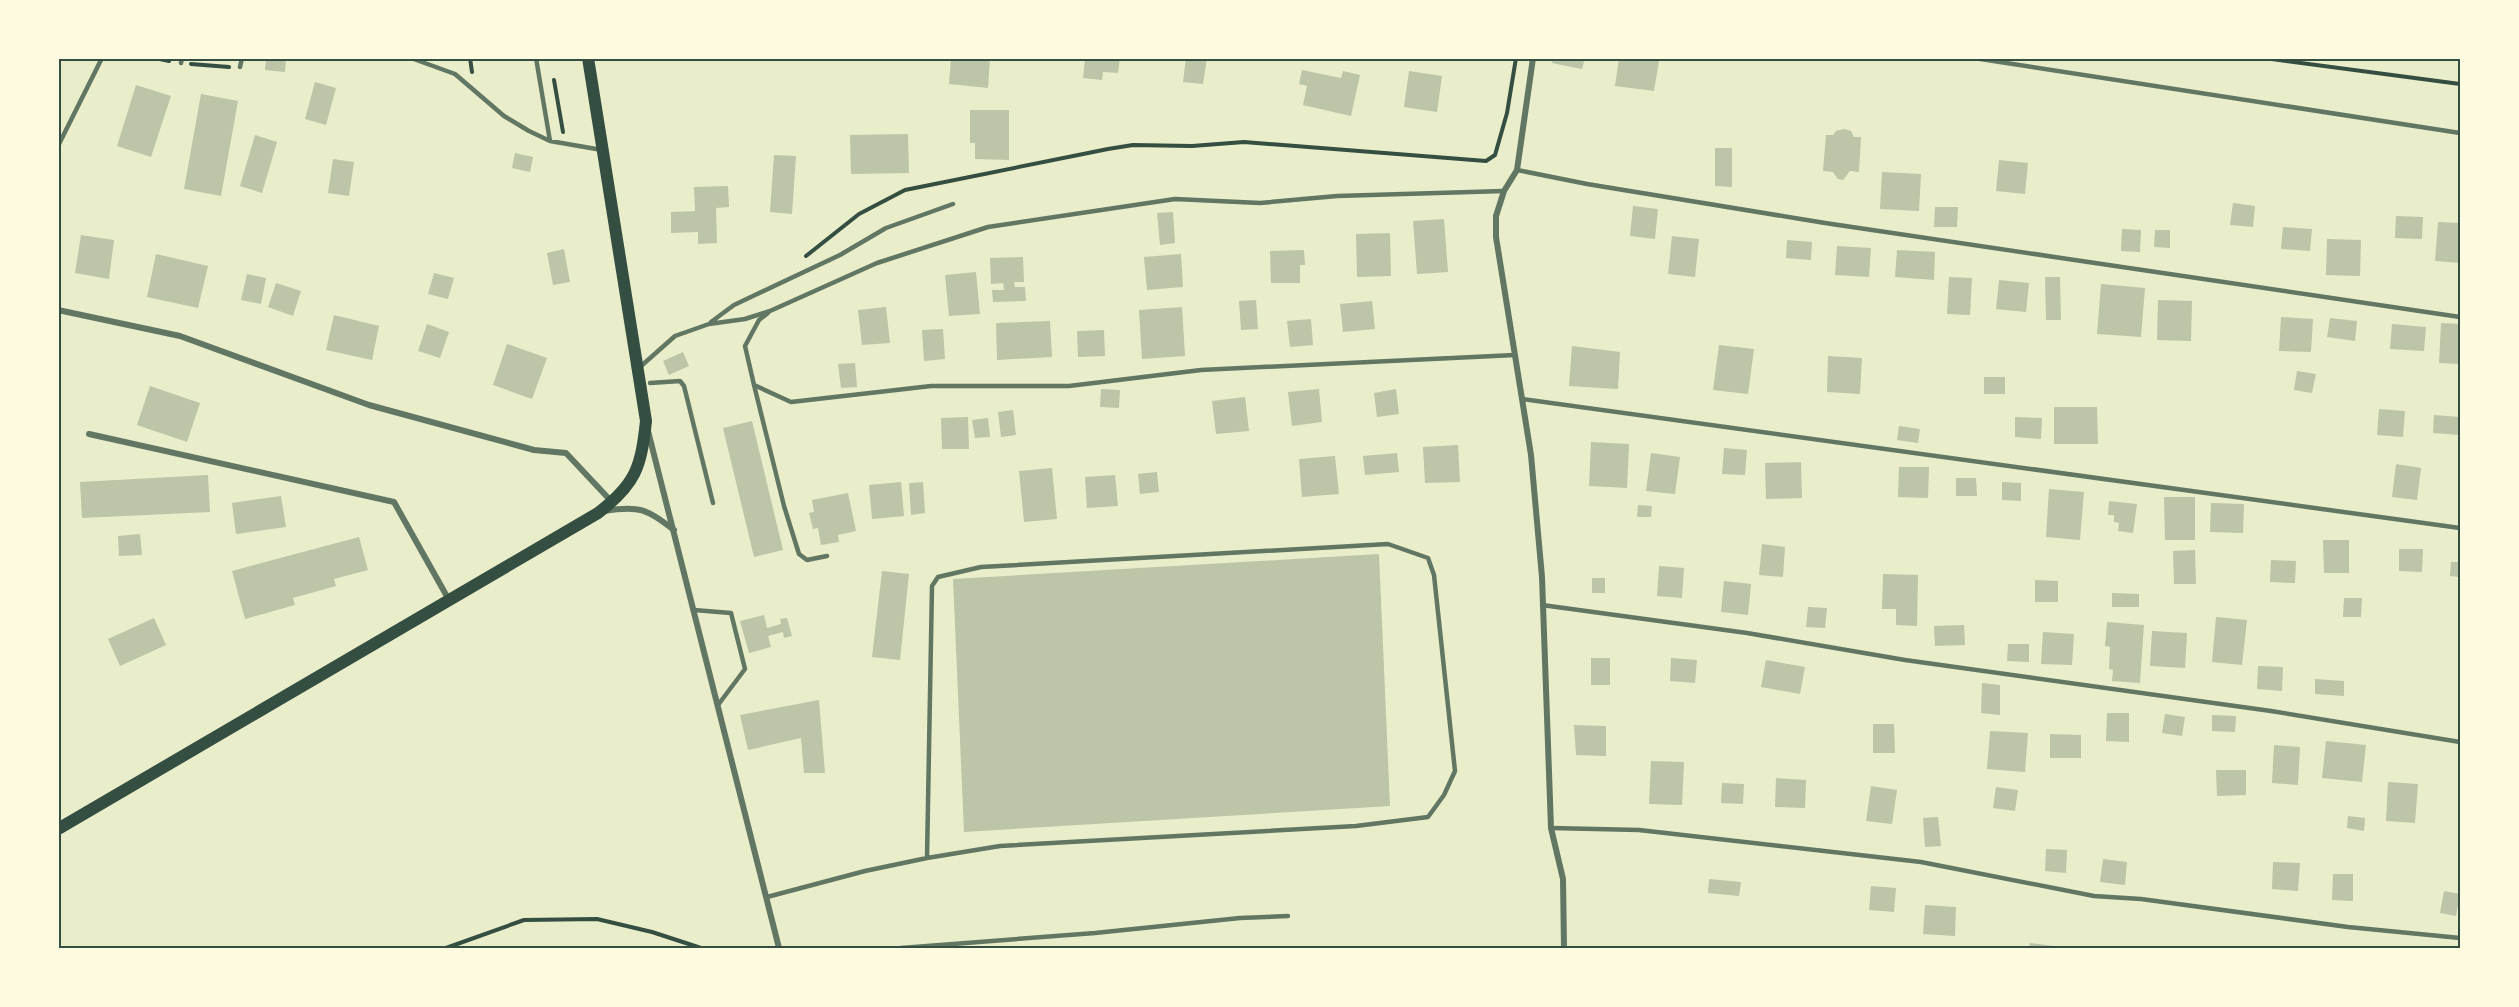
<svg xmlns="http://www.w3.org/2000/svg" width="2519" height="1007" font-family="'Times New Roman',serif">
<rect width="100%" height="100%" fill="#e9edc9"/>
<path fill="#bcc5a7" d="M266 58H286L285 72 265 70Z
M951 58H990L988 88 949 84Z
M1085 58H1120L1118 73 1103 72 1102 80 1083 78Z
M1186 58H1207L1203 84 1183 82Z
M1553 58H1585L1582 69 1552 63Z
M1619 58 1659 61 1654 91 1615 86Z
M1302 70 1341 78 1343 71 1360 75 1351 116 1303 105 1307 86 1299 84Z
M1409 71 1442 76 1437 112 1404 107Z
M315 82 336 88 326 125 305 119Z
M136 85 171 96 151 157 117 146Z
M201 94 238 101 221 196 184 189Z
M970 110H1009V160L975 159V143H970Z
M1844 129 1851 131 1854 137H1861L1859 172 1850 171 1843 180 1838 179 1833 172 1823 171 1826 135H1833L1836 131Z
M908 134 909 173 851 174 850 135Z
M255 135 277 142 262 193 240 186Z
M1715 148H1732V187L1715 186Z
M515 153 533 157 530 172 512 168Z
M774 155 796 156 792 214 770 212Z
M333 159 354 162 349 196 328 193Z
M1999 160 2028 163 2025 194 1996 191Z
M1882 172 1921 174 1919 211 1880 209Z
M728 186 729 207 716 208 717 243 698 244V232L671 233V212L695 211 694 187Z
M2233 203 2255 206 2253 227 2230 225Z
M1633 206 1658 209 1655 239 1630 236Z
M1935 207H1958L1957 227H1934Z
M1173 212 1175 243 1160 245 1157 213Z
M2396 216 2423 217 2422 239 2395 238Z
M1444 219 1448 272 1417 274 1413 221Z
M2438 222 2460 223V263L2435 261Z
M2283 227 2312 229 2310 251 2281 249Z
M2122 229 2141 230 2140 252 2121 251Z
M2155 230H2170V248L2154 247Z
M1390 233 1391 276 1357 277 1356 234Z
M81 235 114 240 109 279 75 273Z
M1672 236 1699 239 1695 277 1668 274Z
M2327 239 2361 240 2360 276 2326 275Z
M1787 240 1812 242 1811 260 1786 258Z
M1837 246 1871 248 1869 277 1835 275Z
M564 249 570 282 553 285 547 253Z
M1304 250 1305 265H1300V283H1271L1270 251Z
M1897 250 1935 252 1934 280 1895 277Z
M156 254 208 266 198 308 147 297Z
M1181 254 1183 287 1147 290 1144 257Z
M1023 257 1024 282H1014L1015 287H1025L1026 301 993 302 992 290H1004L1003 283 991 284 990 258Z
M976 272 980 314 949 316 945 275Z
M434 273 454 278 448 299 428 294Z
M247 274 266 278 261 304 241 300Z
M1949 277 1972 278 1970 315 1947 314Z
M2045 277H2060L2061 320H2046Z
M1999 280 2029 283 2026 312 1996 309Z
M276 283 301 291 293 316 268 307Z
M2101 284 2145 288 2141 337 2097 334Z
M1256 300 1258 329 1241 330 1239 301Z
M2158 300 2192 301 2191 341 2157 340Z
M1372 301 1375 329 1343 332 1340 304Z
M886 307 890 343 862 345 858 310Z
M1182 307 1185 356 1142 359 1139 310Z
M334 315 379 326 372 360 326 350Z
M2281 317 2313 319 2311 352 2279 351Z
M2330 318 2357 321 2355 341 2327 337Z
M1311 319 1313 345 1290 347 1287 321Z
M1050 321 1052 357 997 360 996 323Z
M2441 323 2460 324V364L2439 363Z
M427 324 449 332 440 358 418 351Z
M2392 324 2426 327 2424 351 2390 349Z
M943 329 945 359 924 361 922 330Z
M1104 330 1105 356 1078 357 1077 331Z
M507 344 547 358 532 399 493 385Z
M1719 345 1754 349 1748 394 1713 390Z
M1572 346 1620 352 1618 389 1569 386Z
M683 352 689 366 669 375 663 361Z
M1828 356 1862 358 1860 394 1827 392Z
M855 363 857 387 841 388 838 364Z
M2297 371 2316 374 2312 393 2294 390Z
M1984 377H2005V394H1984Z
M150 386 200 403 187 442 137 425Z
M1101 389 1120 390 1119 408 1100 407Z
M1319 389 1322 422 1292 426 1288 392Z
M1396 389 1399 414 1377 417 1374 393Z
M1245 397 1249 431 1216 434 1212 401Z
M2054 407H2097L2098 444H2054Z
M2379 409 2405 411 2403 437 2377 435Z
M1013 410 1016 435 1001 437 998 412Z
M2434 415 2460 417V435L2433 433Z
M968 417 969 449H942L941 418Z
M2015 417 2042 418 2041 439 2015 437Z
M988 418 990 437 975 438 972 420Z
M752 421 783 550 754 557 723 428Z
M1899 426 1920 429 1918 443 1897 440Z
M1591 442 1629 444 1627 488 1589 486Z
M1458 445 1460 482 1425 483 1423 447Z
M1724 448 1747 450 1745 475 1722 474Z
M1397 453 1399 472 1365 475 1363 456Z
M1651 453 1680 457 1675 494 1646 491Z
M1335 456 1339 494 1302 497 1299 459Z
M1801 462 1802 498 1766 499 1765 463Z
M2396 464 2421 468 2417 500 2392 497Z
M1899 467H1929L1928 498 1898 497Z
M1052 468 1057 519 1024 522 1019 471Z
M1157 472 1159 492 1140 494 1138 474Z
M208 475 210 512 82 518 80 482Z
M1115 475 1118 506 1087 508 1085 477Z
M1956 478H1976L1977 496H1956Z
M901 482 904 516 872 519 869 485Z
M923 482 925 513 911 515 909 483Z
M2002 482 2021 483V501L2002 500Z
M2049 489 2084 492 2080 540 2046 537Z
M848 493 856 531 838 535 839 542 821 545 818 528 813 529 809 513 814 512 812 500Z
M281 496 286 527 236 534 232 503Z
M2164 497H2195V540H2165Z
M2109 501 2137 504 2133 533 2118 531 2119 523 2114 522V515H2108Z
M2211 503 2244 504 2243 533 2210 532Z
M1638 505 1652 506 1651 517H1637Z
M140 534 142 555 119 556 118 536Z
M359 537 368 570 334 579 336 586 293 598 295 605 245 619 232 571Z
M2323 540H2349V573H2324Z
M1762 544 1785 547 1783 577 1759 575Z
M2399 549H2423L2422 572 2399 571Z
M2195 550 2196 584H2174L2173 551Z
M1379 554 1390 806 964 832 953 579Z
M2271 560 2296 561 2295 583 2270 582Z
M2451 562H2460V577L2450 576Z
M1659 566 1684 568 1682 598 1657 596Z
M882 571 909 574 900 660 872 657Z
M1883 574 1918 575 1917 626 1896 625V609H1882Z
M1592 578H1605V593H1592Z
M2035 580 2058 581V602H2035Z
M1724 581 1751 584 1748 615 1721 612Z
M2112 593 2139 594V607H2112Z
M2344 598H2362L2361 617H2343Z
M1808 607 1827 608 1825 628 1806 627Z
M764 615 767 628 781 624 780 619 787 618 792 636 784 638 783 632 768 636 771 647 749 653 740 621Z
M2216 617 2247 620 2242 665 2212 662Z
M154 618 166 645 120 666 108 639Z
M2107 622 2144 625 2140 683 2112 681 2113 670 2109 669 2110 647 2105 646Z
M1964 625 1965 645 1935 646 1934 626Z
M2152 631 2187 633 2185 668 2150 666Z
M2043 632 2074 634 2072 665 2041 664Z
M2008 644H2029V662L2007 661Z
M1591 658H1610V685H1591Z
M1671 658 1697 660 1695 683 1670 681Z
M1766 660 1805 667 1800 694 1761 687Z
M2258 666 2283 667 2282 691 2257 689Z
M2315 679 2344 681V696L2315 694Z
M1982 683 2000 685V715L1981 713Z
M819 700 825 773H804L801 738 748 750 740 715Z
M2107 713H2129V742L2106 741Z
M2165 714 2185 717 2182 736 2162 733Z
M2212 715 2236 716 2235 732 2212 731Z
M1873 724H1894L1895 753H1873Z
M1574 725 1606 726V756L1576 755Z
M1990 731 2028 733 2025 772 1987 769Z
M2050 734 2081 735V758H2050Z
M2326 741 2366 745 2362 782 2322 778Z
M2274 745 2300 747 2298 785 2272 783Z
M1651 761 1684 762 1682 805 1649 804Z
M2216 770H2246V795L2217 796Z
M1776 778 1806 780 1805 808 1775 807Z
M2388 782 2418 784 2415 823 2386 821Z
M1722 783 1744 784 1743 804 1721 803Z
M1871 786 1897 790 1892 824 1866 821Z
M1996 787 2018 790 2015 811 1993 808Z
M2348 816 2365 818 2364 831 2347 828Z
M1938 817 1941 846 1925 847 1923 818Z
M2046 849 2067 850 2066 873 2045 871Z
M2103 859 2127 862 2125 885 2100 882Z
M2273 862 2300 863 2298 891 2272 889Z
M2333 874H2353V901L2332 900Z
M1709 879 1741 882 1739 896 1708 893Z
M1871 886 1896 888 1894 912 1869 910Z
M2444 891 2460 894 2456 916 2440 913Z
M1925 905 1956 907 1955 936 1923 934Z
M2030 943 2062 947V948H2029Z"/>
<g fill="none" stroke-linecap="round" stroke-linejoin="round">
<path stroke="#344e41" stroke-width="4" d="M155 58 169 61
M470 58 472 72
M2264 58 2460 84
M191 64 229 67
M554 80 563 132
M806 256 859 214 905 190 1108 149 1133 145 1192 146 1244 142 1486 161 1495 155 1507 113 1516 58
M446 948 524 920 597 919 652 932 701 948"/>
<path stroke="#617663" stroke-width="4.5" d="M411 58 455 74 504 116 529 131 550 141 602 150
M536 58 550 141
M1974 58 2460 133
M181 63 182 58
M240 67 242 58
M58 146 102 58
M1517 170 1587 184 1825 223 2460 317
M768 313 759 320 745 346 754 385 791 402 931 386H1069L1201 370 1515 355
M711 322 734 305 840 255 886 228 953 204
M640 367 675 336 709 324 745 319 770 311 877 263 988 227 1175 199 1260 203 1337 196 1504 191
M650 383 680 381 684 386 713 503
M754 385 784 506 799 554 807 560 827 556
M1522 399 2460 528
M1542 605 1747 633 1905 660 2271 711 2460 742
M694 610 731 613 745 669 718 705
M1551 828 1639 830 1921 862 2094 896 2141 899 2348 927 2460 938
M767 897 865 871 927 858 932 586 938 577 981 567 1388 544 1428 558 1434 575 1455 771 1444 795 1428 817 1356 826 1000 846 927 858
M901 948 1095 933 1240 918 1288 916"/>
<path stroke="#617663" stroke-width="6" d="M1533 58 1517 170 1504 191 1496 216V237L1531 455 1542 577 1551 828 1563 879 1564 948
M58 310 180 336 369 405 534 450 566 453 612 502
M648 431 779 948
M89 434 394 502 449 600
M604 511C640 505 646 509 674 530"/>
<path stroke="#344e41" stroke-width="12" d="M58 829 598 513C636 484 641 467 646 421L588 58"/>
</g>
<rect width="2519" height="1007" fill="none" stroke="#fefae0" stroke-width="120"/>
<rect x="60" y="60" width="2399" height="887" fill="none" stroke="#344e41" stroke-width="2"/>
</svg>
